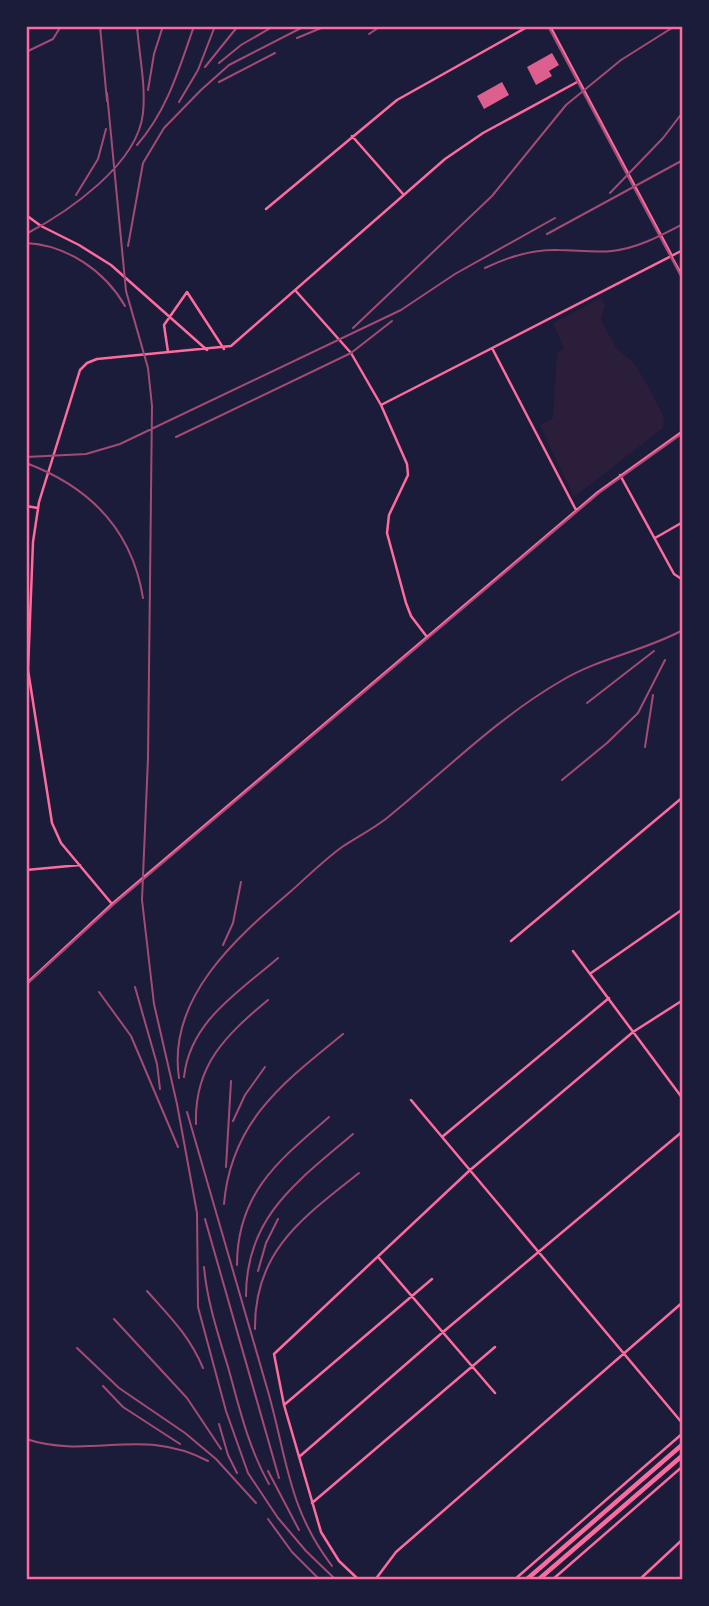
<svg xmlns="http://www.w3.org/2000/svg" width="709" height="1606" font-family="Roboto,sans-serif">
<rect width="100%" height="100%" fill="#1b1b3a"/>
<path fill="#2a1e3b" d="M601 298 605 305 601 320 616 348 634 363 645 381 664 417 663 428 574 497 540 425 553 418 557 353 564 349 553 323Z"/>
<path fill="#dd5f8e" d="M552 53 559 65 549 71 552 76 536 85 527 67Z
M502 82 509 95 484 109 477 96Z"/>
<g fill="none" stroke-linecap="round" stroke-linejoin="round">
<path stroke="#ff6b9d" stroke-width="2" d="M672 257 683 277"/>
<path stroke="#ff6b9d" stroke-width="2.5" d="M550 26 672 256
M352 136 403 194
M266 209 397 100 529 26
M26 215 41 226 79 245 111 265 207 350
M295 290 351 353 381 405 683 250
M492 348 576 510
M168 352 164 325 187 292 224 349
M381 405 407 464 408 475 389 515 387 533 406 603 411 616 427 637
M620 475 674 574 683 580
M26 506 38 508
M655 538 683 522
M26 870 80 865
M112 904 61 843 52 823 28 670 33 542 39 502 80 370 87 363 97 359 231 346 445 159 483 133 579 81
M511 941 683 797
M573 951 683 1099
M591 973 683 909
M26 984 112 904 598 492 683 431
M411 1100 683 1424
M442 1137 609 998
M379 1258 495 1393
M284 1405 432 1279
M299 1457 443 1332 683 1131
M312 1503 495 1347
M359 1580 339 1561 321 1532 284 1405 274 1354 469 1171 633 1032 683 1000
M375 1580 396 1552 683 1302
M514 1580 683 1433
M552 1580 683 1466
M639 1580 683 1539"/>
<path stroke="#ff6b9d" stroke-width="4.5" d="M526 1580 683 1444
M538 1580 683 1455"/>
<path stroke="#a44b75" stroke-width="2" d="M548 26 683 280
M26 985 113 905 599 493 683 433"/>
<path stroke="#a44b75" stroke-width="2" d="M100 26 107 101
M369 34 381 26
M297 38 326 26
M26 52 53 39 61 26
M219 63 241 45 274 26
M205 67 238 26
M219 82 275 53
M148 90 154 54 163 26
M107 93 126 291 148 368 152 406 148 758 142 900 154 1004 177 1104 197 1213 198 1307 226 1411 248 1473 278 1518 306 1551 336 1580
M179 102 198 70 215 26
M137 145C167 111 179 69 194 26
M610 193 663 138 683 112
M76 195 98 159 106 129
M26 234C68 212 138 164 143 113 146 85 139 54 137 26
M547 234 683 160
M26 243C67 245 105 271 125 306
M128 246 143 163 164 128 201 90 229 65 305 26
M485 268C508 257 532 249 558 250 576 250 594 253 612 251 638 248 660 236 683 224
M353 328 492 196 566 105 621 60 675 26
M176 437 351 353 392 321
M26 457 86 454 120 444 401 310 455 274 555 218
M26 463C90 487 132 529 143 598
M587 703 654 651
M645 747 653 695
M562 780 607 743 638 713 665 660
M223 945 233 923 241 882
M135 987 157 1064 160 1089
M99 992 131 1036 178 1147
M184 1077C190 1021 239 992 278 958
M179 1078C167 998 236 938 290 892 307 877 324 860 342 847 357 837 373 829 387 818 444 772 497 718 561 681 599 658 644 651 683 630
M187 1112C213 1204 241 1296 267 1388 287 1456 287 1507 332 1566
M233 1121 245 1095 265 1067
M196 1124C194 1065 226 1035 268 1000
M226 1167 231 1081
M224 1204C231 1121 284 1082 343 1034
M205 1219 279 1478
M237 1265C237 1193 279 1160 329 1117
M204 1267C207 1301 218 1334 228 1367 239 1406 248 1447 269 1484
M258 1271 266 1243 278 1219
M147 1291C170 1317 189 1335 203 1368
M246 1296C246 1216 298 1181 353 1134
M114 1319 187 1398 221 1449
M255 1329C254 1250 304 1217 359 1173
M77 1348 119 1388 185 1433 216 1459 256 1503
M103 1386 123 1407 180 1444
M219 1424 228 1455 237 1473
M26 1439C91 1460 143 1426 208 1461
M268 1471 299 1530
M268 1519 292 1552 320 1580"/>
</g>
<rect width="709" height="1606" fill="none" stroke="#1b1b3a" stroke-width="56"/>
<rect x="28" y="28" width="653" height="1550" fill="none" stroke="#ff6b9d" stroke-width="2.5"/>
</svg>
